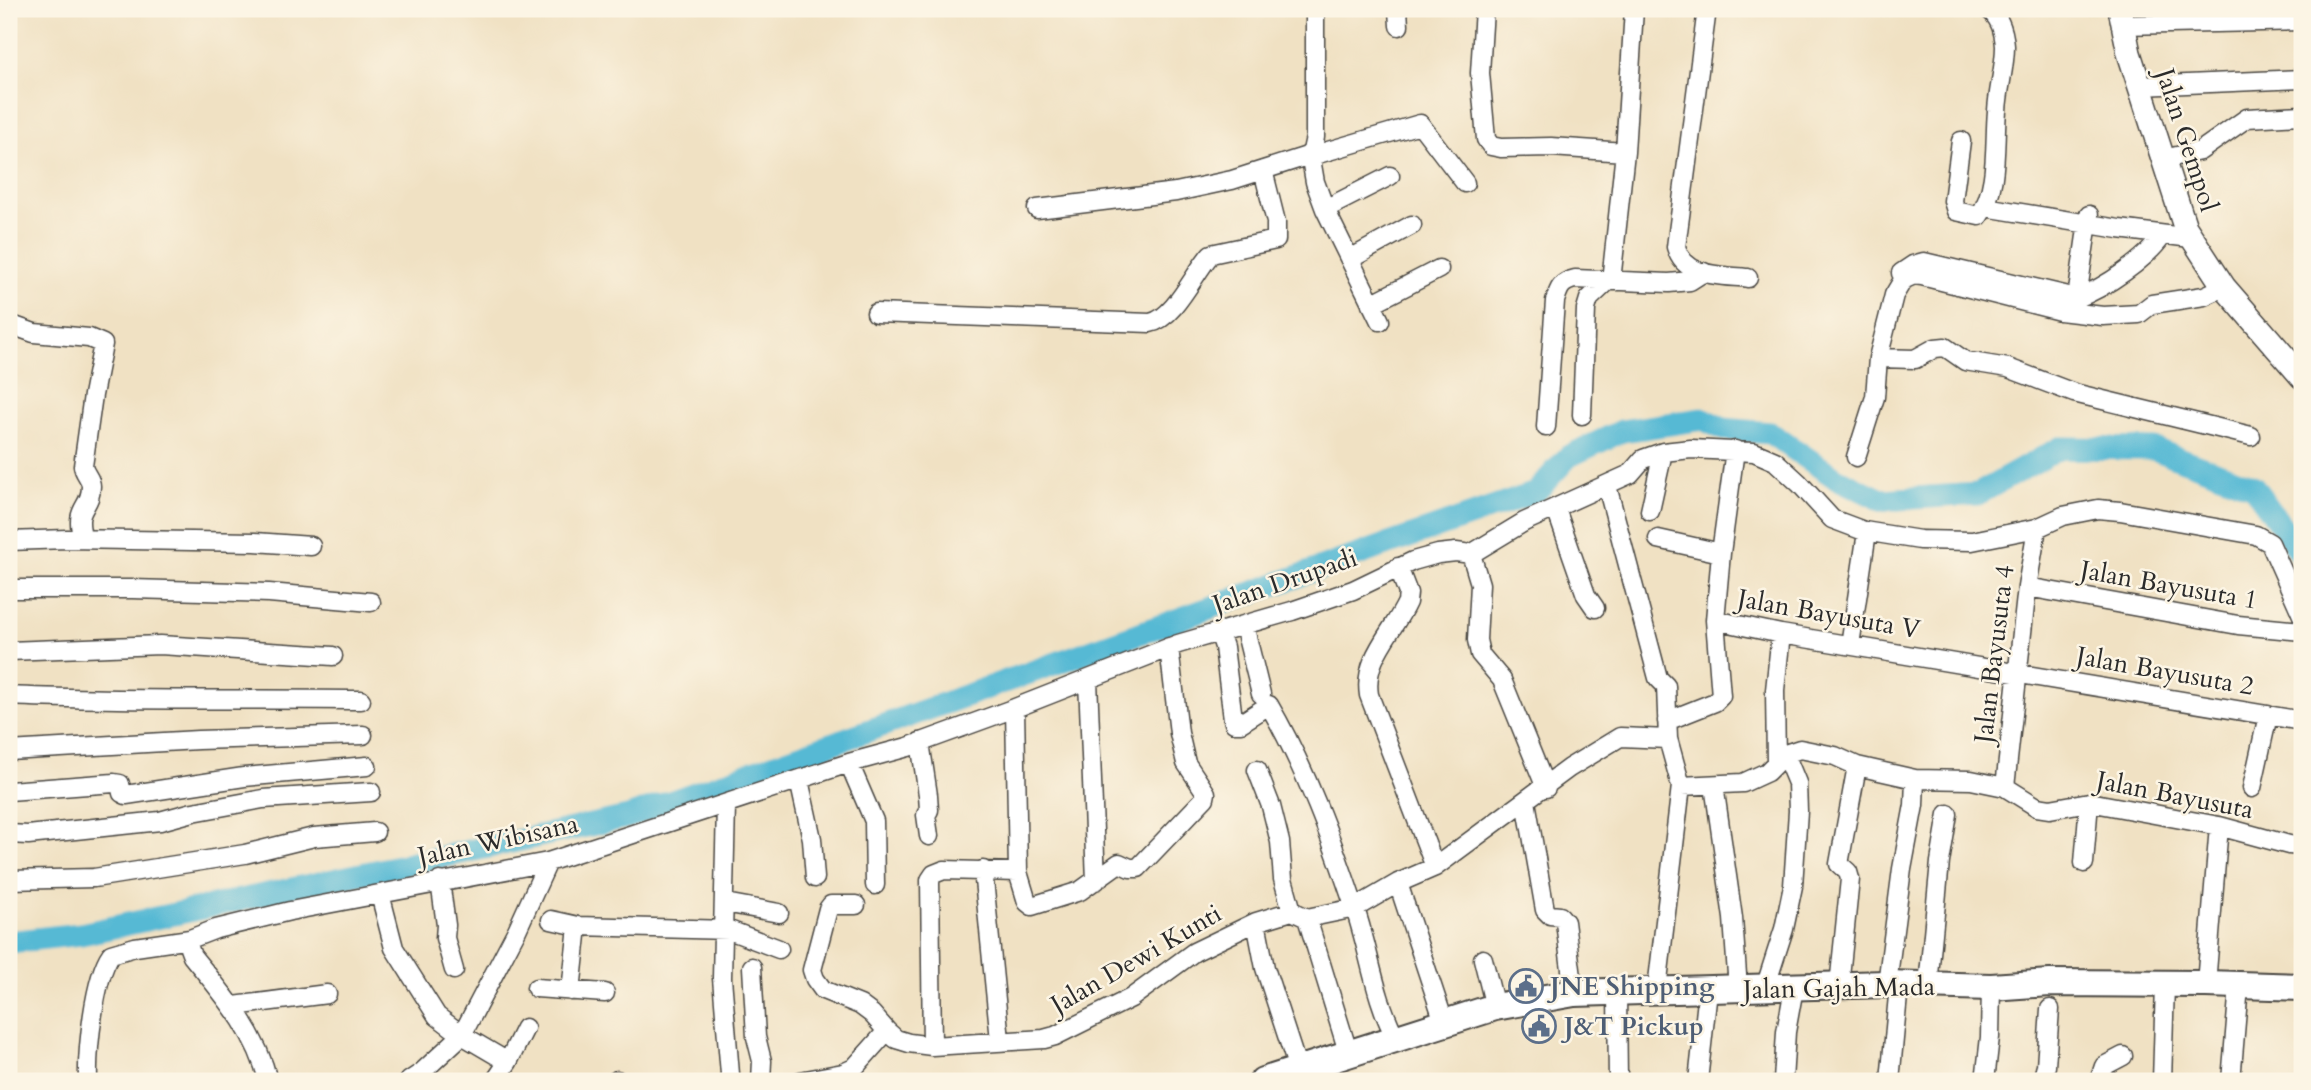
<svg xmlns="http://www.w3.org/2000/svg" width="2311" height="1090" font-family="Cardo,serif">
<rect width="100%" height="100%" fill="#fcf5e5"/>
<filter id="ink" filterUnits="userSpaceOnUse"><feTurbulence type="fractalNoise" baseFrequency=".0143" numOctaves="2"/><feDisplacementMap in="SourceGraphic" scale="14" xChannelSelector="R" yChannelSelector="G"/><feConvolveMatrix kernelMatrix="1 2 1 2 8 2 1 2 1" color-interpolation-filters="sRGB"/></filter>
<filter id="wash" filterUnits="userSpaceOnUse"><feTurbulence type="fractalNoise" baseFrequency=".00686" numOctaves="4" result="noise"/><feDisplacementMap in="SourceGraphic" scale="28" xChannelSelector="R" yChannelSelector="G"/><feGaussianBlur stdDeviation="1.57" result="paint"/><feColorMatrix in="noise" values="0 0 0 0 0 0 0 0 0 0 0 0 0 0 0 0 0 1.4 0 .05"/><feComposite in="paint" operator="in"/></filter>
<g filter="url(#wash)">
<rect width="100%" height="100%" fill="#f0e1c3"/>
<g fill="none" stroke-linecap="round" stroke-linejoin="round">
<path stroke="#56b9d4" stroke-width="23" d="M9 942 81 934 628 817 1349 558 1535 493 1569 456 1622 431 1703 419 1723 429 1770 433 1836 478 1882 500 1978 494 2060 448 2154 449 2253 486 2302 555"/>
</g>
</g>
<g filter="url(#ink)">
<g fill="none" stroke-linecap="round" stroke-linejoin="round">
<g stroke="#494642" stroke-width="21">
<path id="minor" d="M1398 9 1399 26
M1484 9 1480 73 1486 139 1491 146 1501 148 1551 147 1625 152
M1707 9 1676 247C1684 278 1720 275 1748 278
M2123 25 2302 21
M2141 86 2302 79
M1961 141 1953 201 1956 211 1979 216C1999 189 1994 142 1997 111 1998 89 2005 68 2005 46 2004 32 2000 17 1988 9
M1310 153 1315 182 1325 209 1380 321
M1311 156 1420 124 1465 183
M2163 159 2200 151 2247 118 2302 115
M1985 207 2119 229 2191 238
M1037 209 1176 192 1232 180 1307 156 1312 151 1315 137V9
M1325 209 1390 176
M1350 259 1412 225
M1901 273 1913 265 1924 262 2077 298C2105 288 2147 259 2163 235
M1611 281 1625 152 1634 9
M2077 298 2089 215
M1371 304 1439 269
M876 313 1150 323C1175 318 1194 273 1211 254L1276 240V222L1263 170
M9 324 34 333 89 338 103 344 93 395 83 466C84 474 91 478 91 486 91 510 73 506 83 539
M1878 358 1915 359 1935 348 1945 347 1965 361 2008 368 2074 393 2251 436
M1582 415 1586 309 1589 299 1608 281
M1546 427 1555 301C1559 288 1561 282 1575 279L1669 283 1690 281 1704 272
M1856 457 1875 397 1878 358 1894 295 1903 280 1914 275 1922 276 2060 311 2103 316 2139 314 2152 304 2204 296 2224 287
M1607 486 1658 678 1666 686 1668 739 1681 786 1657 989
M1556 509 1586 595 1595 608
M1650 511 1663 452
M1658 539 1721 553
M9 541 67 539 255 542 311 546
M1471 554 1480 584 1477 640 1480 654 1502 680 1546 788
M1398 567 1408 593 1407 602C1393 633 1363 658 1369 695L1435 867
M2027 587 2238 625 2302 631
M9 589H132L269 593 371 602
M1715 620 1781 634 2302 721
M1244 625 1261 694
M1219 632 1224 647 1233 719 1234 723H1241L1269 705C1306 769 1332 840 1355 909 1370 952 1374 998 1396 1038
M1850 645 1867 532
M9 651 160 645 333 656
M1088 680 1096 881
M9 696C126 702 244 698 361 700
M1015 708 1178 644 1292 611 1353 590 1413 561 1438 554 1456 552 1471 554 1524 522 1630 474 1643 459 1663 452 1691 449 1754 452 1775 461 1799 483 1832 519 1864 531 1920 540 1972 541 2037 528 2063 516 2098 509 2120 511 2256 535 2270 543 2302 615
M1667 721 1715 702 1721 696 1715 620 1721 553 1735 450
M920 742 928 795 929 810 926 815 929 836
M9 751 198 740 363 735
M849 763 874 821 875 885
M1776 763 1775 690 1781 634
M1257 770 1271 806 1280 842 1283 879 1292 911
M799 780 812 839 815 878
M1714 785 1733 918 1738 989
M1681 786 1743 783 1767 772 1785 754 1800 749 1835 756 1857 766 1915 779 1971 780 2005 787 2037 807 2050 809 2089 802 2219 826 2289 845 2302 846
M2005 787 2027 587 2037 528
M2252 788 2268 715
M9 791 114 783 120 784 122 793 126 795 244 777 367 766
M1526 801 1545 910 1550 915 1560 916 1565 922 1574 993
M726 805 722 978 730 1074
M9 834 28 835 160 821 193 812 263 799 371 792
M2084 863 2089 802
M983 870 1000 1040
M9 880 94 878 245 854 314 837 375 832
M440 881 446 925 445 938 454 970
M1398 883 1444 1022
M380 894 394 948 437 1016 462 1035 508 1062
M725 903 779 913
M856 905H831L828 909 812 970 815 979 823 990 860 1005 872 1014 887 1031 896 1039 909 1043 932 1046 1044 1039 1055 1036 1131 998 1194 952 1256 922 1292 911 1307 918 1355 908 1398 883 1435 867 1569 768 1620 737 1668 739
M1307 918 1349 1055
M551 920 578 926 729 930 779 949
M1256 922 1265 968 1298 1069
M190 939 189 948 192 956C223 994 257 1032 268 1081
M1483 959 1495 1007
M752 967 756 1037 762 1061 761 1081
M1887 984 1902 869 1914 805 1915 779
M2206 984 2219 826
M1928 985 1940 862 1948 814
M1839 986 1850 879 1848 872 1839 864 1857 766
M536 988 605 993
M1765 988 1784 929 1793 886 1798 811 1797 783 1785 754
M571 991 578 926
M1617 992 1618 1081
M234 1006 327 994
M932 1046 930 880 934 874 944 870 1018 872
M88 1081C87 1051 94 978 111 954L135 947 190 939 216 929 290 911 548 862 849 763 908 747 1015 708 1018 872 1027 902 1032 906 1080 891 1119 863 1130 868H1138L1205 798 1206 793 1186 763 1179 733 1169 647
M409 1081 421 1073 462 1035 517 930 548 862
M495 1081 508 1062 525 1028
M616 1081 617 1080
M800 1081 843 1073 854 1068 887 1031
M1698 1081 1708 991
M1783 1081 1786 1032 1794 988
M1890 1081 1899 985
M1985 1081 1990 1037 1991 987
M2042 1081 2046 1066 2050 1009
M2099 1081 2104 1066 2123 1056
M2162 1081 2165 985
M2231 1081 2239 986"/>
</g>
<g stroke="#494642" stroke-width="26">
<path id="major" d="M2120 9 2129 53 2185 227 2224 287 2302 377"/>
</g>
<g stroke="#494642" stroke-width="30">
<path id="highway" d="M1263 1081 1495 1007 1574 993 1887 984 1991 987 2050 983 2206 984 2302 987"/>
</g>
<use href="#minor" stroke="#fff" stroke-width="18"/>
<use href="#major" stroke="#fff" stroke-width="23"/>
<use href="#highway" stroke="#fff" stroke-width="26"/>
</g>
</g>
<defs>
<g id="civic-ring" transform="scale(1.75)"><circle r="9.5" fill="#fcf5e5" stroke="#5c6f8a" stroke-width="1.5"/><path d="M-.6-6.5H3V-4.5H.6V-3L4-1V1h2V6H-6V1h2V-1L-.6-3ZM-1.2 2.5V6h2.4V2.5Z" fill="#5c6f8a"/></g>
</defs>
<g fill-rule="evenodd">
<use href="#civic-ring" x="1526" y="986"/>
<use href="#civic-ring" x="1539" y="1026"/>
</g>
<g text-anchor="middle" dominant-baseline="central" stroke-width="5" stroke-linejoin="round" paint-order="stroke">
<g font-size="26" fill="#2b2b2b" stroke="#fcf5e5">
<text transform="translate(2187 140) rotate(72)">Jalan Gempol</text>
<text transform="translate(1285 581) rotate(-19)">Jalan Drupadi</text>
<text transform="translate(2169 585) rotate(10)">Jalan Bayusuta 1</text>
<text transform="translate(1829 614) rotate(10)">Jalan Bayusuta V</text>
<text transform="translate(1994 654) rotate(-83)">Jalan Bayusuta 4</text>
<text transform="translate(2165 671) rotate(10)">Jalan Bayusuta 2</text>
<text transform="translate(2175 795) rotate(11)">Jalan Bayusuta</text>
<text transform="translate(498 840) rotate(-12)">Jalan Wibisana</text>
<text transform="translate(1136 959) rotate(-30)">Jalan Dewi Kunti</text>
<text transform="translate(1839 988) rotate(-1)">Jalan Gajah Mada</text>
</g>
<g font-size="26" font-weight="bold" fill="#4e5e75" stroke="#fcf5e5" text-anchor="start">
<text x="1550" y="986">JNE Shipping</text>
<text x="1564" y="1026">J&amp;T Pickup</text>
</g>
</g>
<rect width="2311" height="1090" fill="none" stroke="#fcf5e5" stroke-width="35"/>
</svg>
